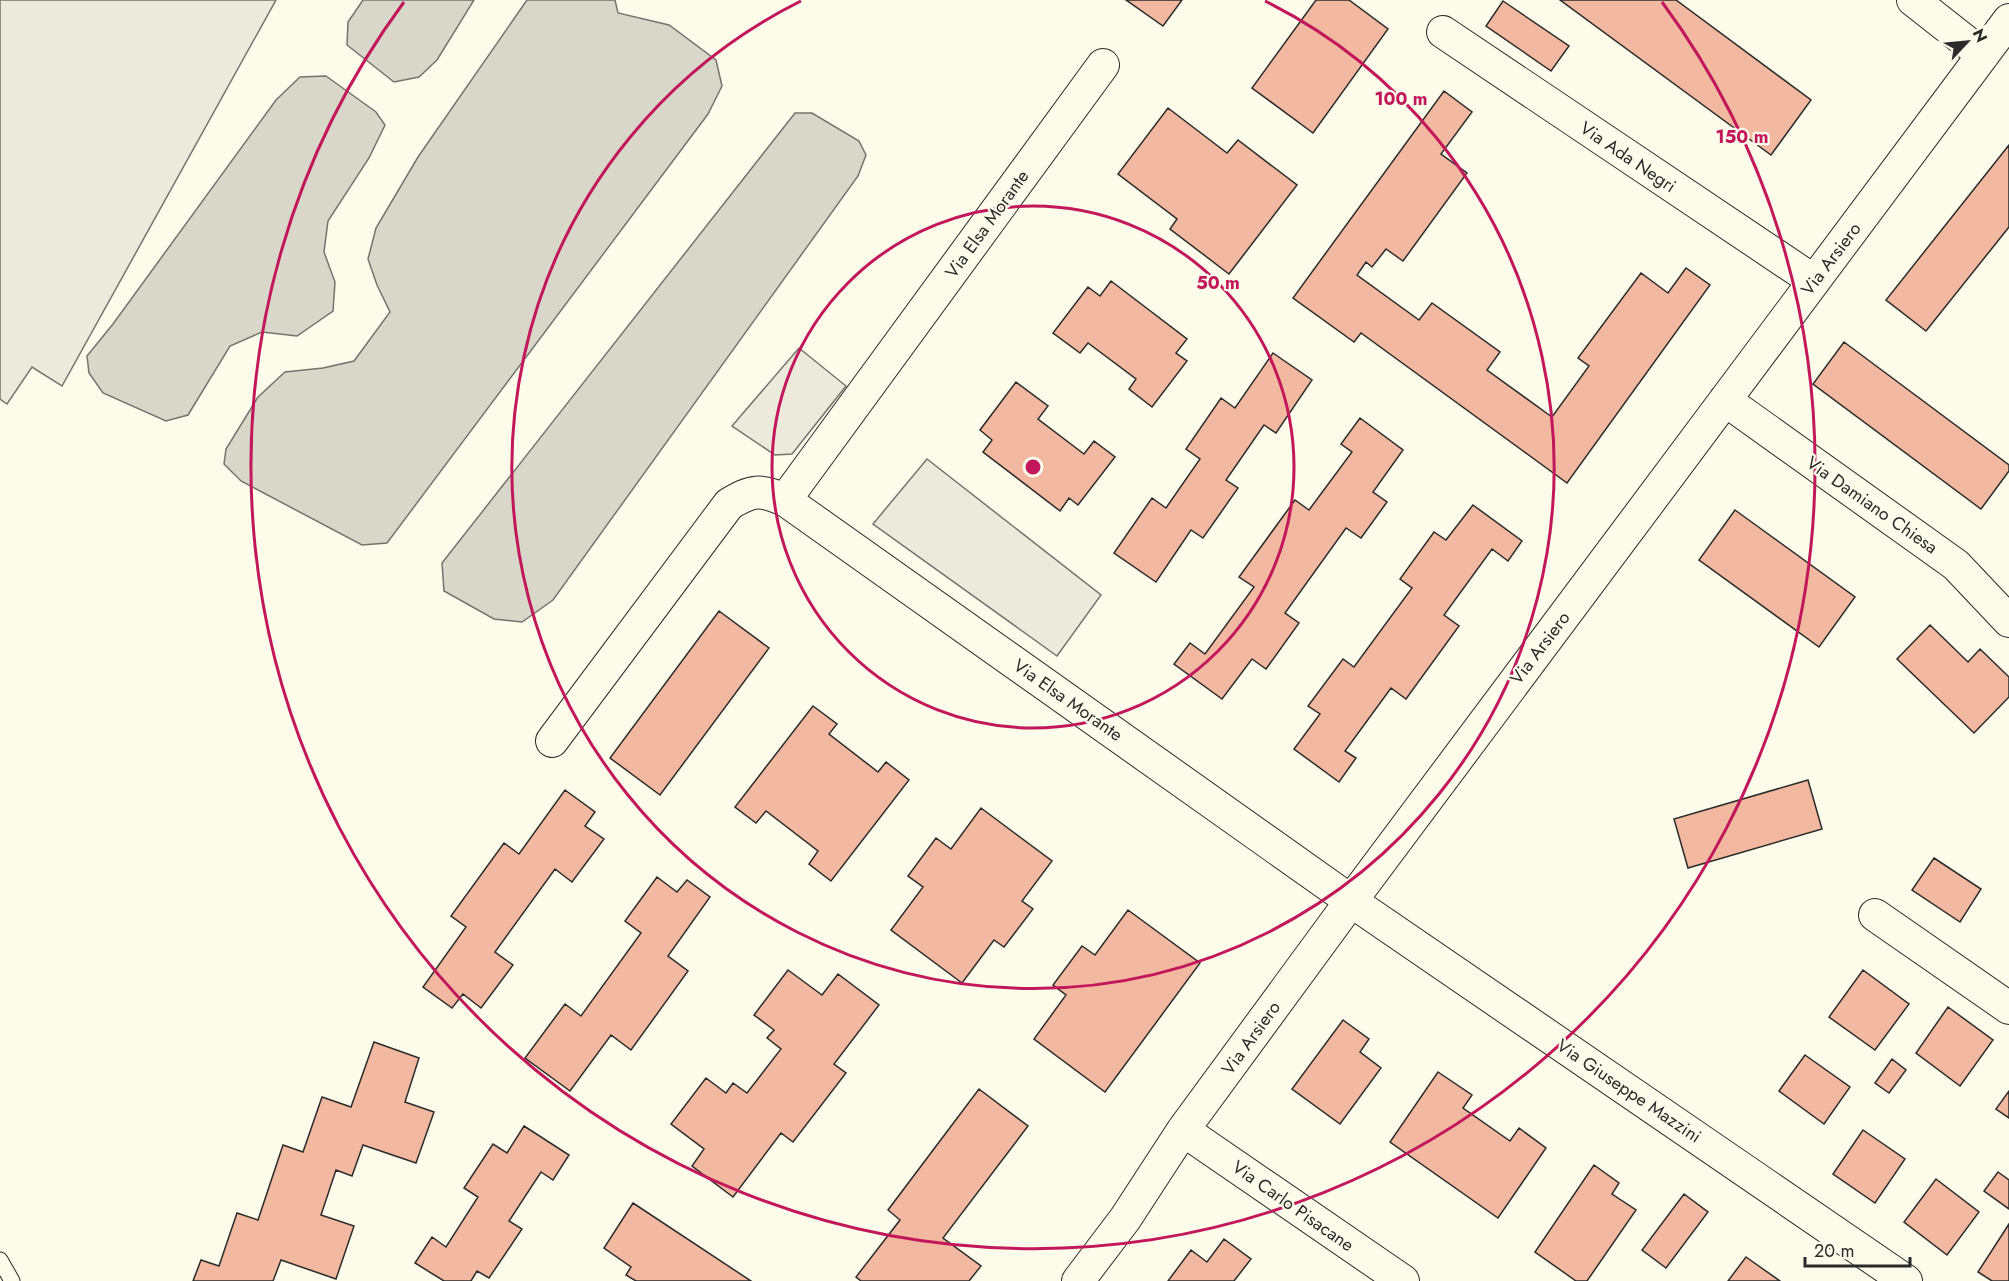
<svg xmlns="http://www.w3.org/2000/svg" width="2009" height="1281" font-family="Jost,sans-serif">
<rect width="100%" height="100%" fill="#fdfbea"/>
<path fill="#ecebdb" stroke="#74746e" stroke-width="1.5" d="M0 0H276L62 386 32 367 7 404 0 399Z
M799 348 846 386 792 454 775 455 732 426Z
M927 459 1101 595 1057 656 873 524Z"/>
<path fill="#d8d7c9" stroke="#74746e" stroke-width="1.5" d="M363 0H474L437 60 419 77 394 82 347 45 348 22Z
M527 0H615L618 13 669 25 716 60 722 86 708 114 387 543 362 545 241 481 224 464 226 449 258 397 285 372 323 368 354 361 390 312 377 285 368 259 376 228 418 157Z
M326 76 376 112 385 125 369 158 328 221 324 252 335 282 333 311 297 336 262 332 230 346 188 415 166 421 103 393 89 373 87 356 113 324 276 100 300 77Z
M795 113H812L859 141 866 155 858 176 553 600 522 622 494 619 444 591 442 563Z"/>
<path fill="#f2b8a0" stroke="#2b2b2b" stroke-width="1.5" d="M1126 0H1182L1163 26Z
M1316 0H1349L1388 29 1313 133 1252 88Z
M1560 0H1676L1811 100 1771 155Z
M1503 1 1569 46 1551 71 1486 26Z
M1444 91 1472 112 1441 154 1467 173 1403 261 1386 249 1372 267 1366 262 1357 275 1419 320 1432 303 1500 352 1487 370 1552 417 1589 366 1578 358 1641 273 1668 293 1686 268 1710 285 1567 483 1361 333 1354 342 1293 298Z
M1168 108 1227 153 1238 140 1297 185 1229 274 1170 229 1177 219 1118 174Z
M2009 145V227L1926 331 1886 300Z
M1111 281 1187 339 1176 353 1187 361 1152 407 1129 389 1136 379 1088 343 1080 353 1053 333 1088 287 1100 296Z
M1844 342 2009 465V471L1981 509 1813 384Z
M1273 353 1312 380 1276 433 1264 425 1226 480 1238 488 1203 538 1191 530 1156 582 1114 553 1152 498 1166 508 1200 459 1186 449 1221 398 1235 408Z
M1016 382 1048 406 1038 419 1084 454 1094 441 1115 457 1078 505 1069 498 1060 511 983 452 992 440 980 430Z
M1360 418 1403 450 1373 492 1387 502 1361 538 1346 528 1285 613 1299 623 1266 669 1252 659 1222 699 1174 664 1190 643 1205 654 1254 587 1239 577 1295 500 1309 510 1352 452 1341 444Z
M1473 505 1522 541 1508 561 1492 549 1444 615 1459 626 1406 699 1391 688 1345 751 1356 758 1339 782 1294 749 1320 714 1308 706 1343 659 1354 667 1412 588 1400 579 1434 532 1446 540Z
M1735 510 1855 597 1819 647 1699 560Z
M719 611 769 648 660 795 610 758Z
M1930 625 1968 662 1980 649 2009 677V697L1974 733 1897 659Z
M813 706 837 724 829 734 878 772 886 762 909 780 831 881 809 864 818 851 766 811 756 823 735 807Z
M1808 780 1822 829 1688 868 1674 819Z
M565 790 595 812 585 826 604 839 572 882 555 869 495 952 513 965 481 1008 463 994 452 1008 423 987 466 927 451 916 504 843 519 854Z
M981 808 1052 861 1022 901 1033 909 1004 947 994 940 962 983 891 930 923 887 908 876 936 838 951 849Z
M1934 858 1981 889 1960 922 1912 890Z
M657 877 677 892 687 880 710 897 668 956 688 971 631 1050 611 1035 570 1091 525 1058 565 1004 581 1016 641 933 625 921Z
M1128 910 1200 963 1105 1092 1034 1039 1066 995 1053 985 1082 946 1095 955Z
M788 970 822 995 838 974 879 1005 834 1064 846 1073 793 1142 781 1133 733 1197 692 1166 704 1149 671 1124 706 1078 726 1093 733 1083 747 1093 781 1049 767 1038 774 1030 754 1015Z
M1863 970 1909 1004 1875 1050 1829 1017Z
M1948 1007 1993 1040 1960 1086 1916 1053Z
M1343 1020 1369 1039 1360 1052 1381 1068 1340 1124 1292 1089Z
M374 1042 419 1058 405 1102 434 1112 416 1163 363 1145 352 1176 336 1170 321 1215 354 1226 336 1279 281 1260 273 1281H193L201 1260 219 1266 237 1213 258 1220 283 1145 303 1152 322 1097 351 1107Z
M1805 1055 1850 1087 1824 1124 1779 1091Z
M1892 1059 1906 1070 1889 1093 1875 1083Z
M1438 1072 1472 1095 1463 1108 1510 1141 1519 1128 1546 1148 1498 1218 1390 1142Z
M979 1089 1028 1126 943 1238 981 1266 969 1281H861L856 1277 900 1220 888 1210Z
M2009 1091V1118L1996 1109Z
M524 1126 569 1155 553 1180 541 1172 509 1221 522 1229 489 1278 477 1271 471 1281H444L415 1263 432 1237 446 1247 478 1197 464 1188 493 1144 507 1153Z
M1863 1130 1905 1159 1875 1203 1833 1174Z
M1594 1165 1619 1183 1612 1194 1636 1210 1587 1281H1576L1535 1252Z
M1998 1172 2009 1180V1209L1984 1191Z
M1936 1179 1979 1212 1947 1255 1904 1222Z
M1684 1194 1708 1212 1666 1268 1642 1250Z
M633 1203 751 1281H636L626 1275 631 1267 604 1248Z
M2009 1224V1281H1992L1978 1272Z
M1224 1239 1251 1259 1234 1281H1168L1191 1250 1207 1262Z
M1746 1257 1780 1281H1728Z"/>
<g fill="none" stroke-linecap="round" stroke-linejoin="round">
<g stroke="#2b2b2b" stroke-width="17">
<path id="service" d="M0 1260 12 1281"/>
</g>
<g stroke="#2b2b2b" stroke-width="34">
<path id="minor" d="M1913 0 1983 55
M1443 32 1814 281
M1725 400 1956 565 2009 621
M785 500 1103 65
M552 741 729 504C753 490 759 489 785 500L1351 901 1906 1281
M1875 915 2009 1008
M1183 1130 1403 1281
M1078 1281 1125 1219 1183 1130 1351 901 2009 20"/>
</g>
<use href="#service" stroke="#fdfbea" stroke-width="15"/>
<use href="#minor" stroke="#fdfbea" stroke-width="32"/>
</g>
<g fill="none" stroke="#c2185b" stroke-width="3">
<circle cx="1033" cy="467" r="261"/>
<path d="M1265 1A521 521 0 1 1 801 1"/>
<path d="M1662 2A782 782 0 1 1 404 2"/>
</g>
<g text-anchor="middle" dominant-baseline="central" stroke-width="4.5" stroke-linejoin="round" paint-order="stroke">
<g font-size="18" fill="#2b2b2b" stroke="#fdfbea">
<text transform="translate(1628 157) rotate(34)">Via Ada Negri</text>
<text transform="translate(987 224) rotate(-54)">Via Elsa Morante</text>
<text transform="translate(1831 259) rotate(-53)">Via Arsiero</text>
<text transform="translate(1872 505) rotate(35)">Via Damiano Chiesa</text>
<text transform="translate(1540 648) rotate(-53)">Via Arsiero</text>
<text transform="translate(1068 700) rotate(35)">Via Elsa Morante</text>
<text transform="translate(1251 1038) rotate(-54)">Via Arsiero</text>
<text transform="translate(1629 1091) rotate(34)">Via Giuseppe Mazzini</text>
<text transform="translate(1293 1206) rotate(35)">Via Carlo Pisacane</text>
</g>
</g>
<circle cx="1033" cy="467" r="9" fill="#c2185b" stroke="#fdfbea" stroke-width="3"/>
<g font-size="18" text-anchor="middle" font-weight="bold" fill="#c2185b" stroke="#fdfbea" stroke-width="4.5" stroke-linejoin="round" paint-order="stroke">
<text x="1401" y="105">100 m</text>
<text x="1742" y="143">150 m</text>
<text x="1218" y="289">50 m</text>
</g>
<g transform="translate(1967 42) rotate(64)" stroke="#fdfbea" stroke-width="4.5" paint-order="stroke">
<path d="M0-4.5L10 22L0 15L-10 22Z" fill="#2b2b2b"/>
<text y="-9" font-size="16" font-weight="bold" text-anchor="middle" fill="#2b2b2b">N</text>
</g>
<path d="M1805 1257v9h105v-9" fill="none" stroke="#2b2b2b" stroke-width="3"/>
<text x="1814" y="1257" font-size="18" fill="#2b2b2b" stroke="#fdfbea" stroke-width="4.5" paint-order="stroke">20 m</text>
</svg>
